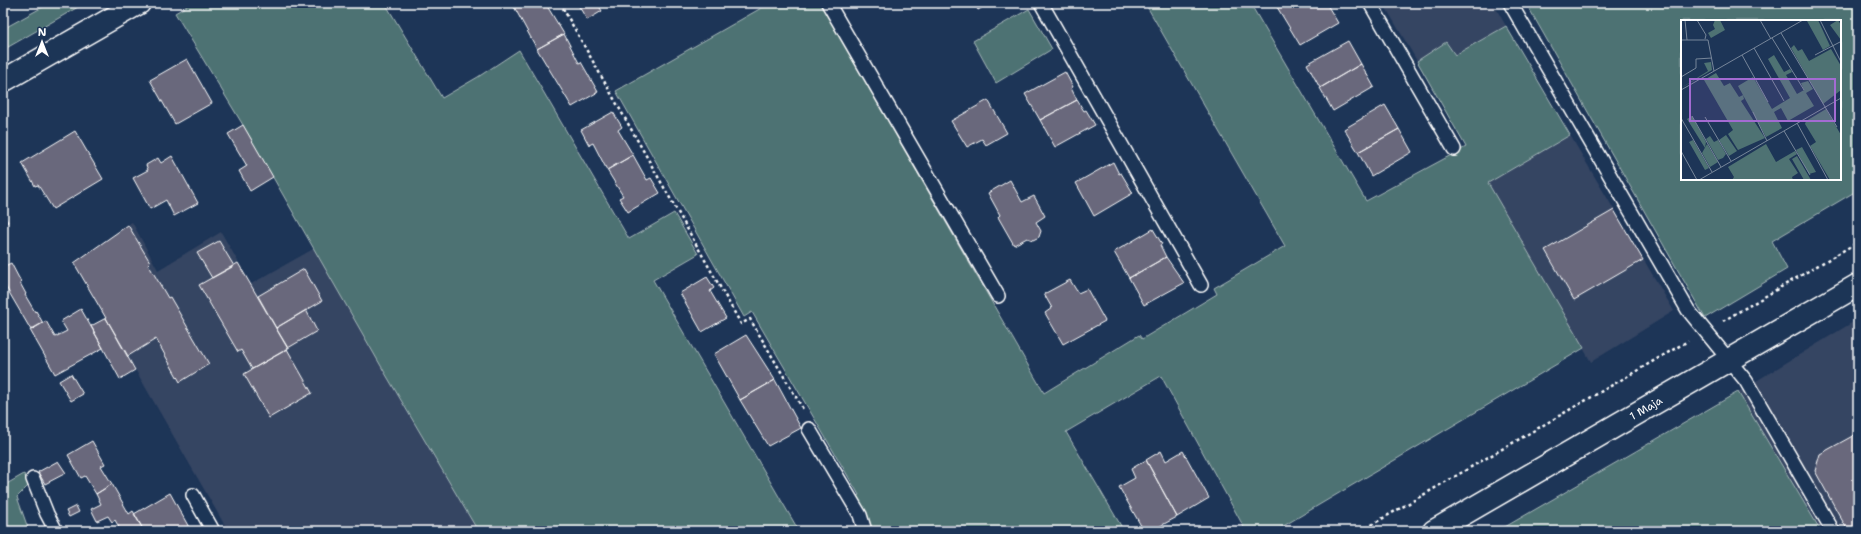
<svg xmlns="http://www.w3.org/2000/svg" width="1861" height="534" font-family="'Shantell Sans',sans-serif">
<rect width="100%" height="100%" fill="#1d3557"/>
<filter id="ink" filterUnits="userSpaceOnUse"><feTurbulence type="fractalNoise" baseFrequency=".025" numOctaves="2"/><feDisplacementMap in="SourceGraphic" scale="8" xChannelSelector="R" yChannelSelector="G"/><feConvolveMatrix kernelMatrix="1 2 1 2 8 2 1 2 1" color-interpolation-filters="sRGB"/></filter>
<g filter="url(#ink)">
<path fill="#344462" d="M1383 3H1493L1506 26 1455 55 1446 42 1417 61Z
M1570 135 1674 311 1591 362 1488 183Z
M132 222 158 270 221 232 251 284 315 248 385 373 478 531H228L74 263Z
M1858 319V531H1821L1738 392Z"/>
<path fill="#4e7273" stroke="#a6b8b9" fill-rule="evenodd" d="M50 3H85L3 50V29Z
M192 3H385L442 98 478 77 519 50 629 239 674 213 698 254 653 280 799 531H478L385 373 243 125 175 13Z
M770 3H820L1044 393 1139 335 1142 339 1217 294 1214 288 1285 246 1145 3H1250L1366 201 1466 147 1417 61 1446 42 1455 55 1506 26 1570 135 1488 183 1584 348 1275 531H1246L1161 376 1066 432 1124 531H872L857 496 859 495 752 312 744 317 616 91Z
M1526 3H1858V190L1772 241 1787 269 1705 318ZM1682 21H1840V179H1682Z
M1029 9 1052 49 996 83 973 41Z
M1738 392 1821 531H1498Z
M24 474 29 485 17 497 29 531H3V486Z"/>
<path fill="#69687c" stroke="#fff" d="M512 3H547V6L564 34 537 49Z
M577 3H597L602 11 587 20Z
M974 3H990L978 10Z
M1283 3H1326L1338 23 1300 45 1277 7Z
M564 34 579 63 581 62 598 92 572 107 537 49Z
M1348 41 1361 64 1320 88 1307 64Z
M187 59 212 103 175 124 150 80Z
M1361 64 1374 87 1333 111 1320 88Z
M1065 72 1073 87 1071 88 1077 100 1040 120 1025 94Z
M988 100 1007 133 986 145 982 139 967 147 951 121Z
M1077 100 1084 111 1086 110 1095 125 1055 147 1040 120Z
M1385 105 1399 129 1358 152 1344 129Z
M613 112 622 127 618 130 633 155 607 170 593 143 589 145 581 130Z
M243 125 273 177 250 191 239 171 247 166 228 134Z
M1399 129 1412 152 1371 176 1358 152Z
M75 131 103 179 53 209 38 185 35 186 22 163Z
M633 155 647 180 651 178 660 193 628 212 619 198 623 196 607 170Z
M172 156 198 203 174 216 166 200 150 209 133 178 148 170 146 165 158 158 161 163Z
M1113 162 1119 174 1121 173 1133 193 1094 216 1076 183Z
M1010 180 1022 202 1034 196 1045 216 1036 222 1041 231 1039 237 1033 240 1027 238 1014 245 998 217 1000 215 988 193Z
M1614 210 1643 260 1574 300 1545 250Z
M3 213 8 222 3 225Z
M128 225 150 262 148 264 168 298 170 297 209 364 180 382 156 339 128 356 74 263Z
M1153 229 1162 244 1160 245 1166 257 1129 278 1114 252Z
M219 241 234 266 212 278 197 253Z
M1166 257 1184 283 1144 305 1129 278Z
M11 263 21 282 20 283 26 294 25 295 35 312 36 311 43 323 31 330 3 282V267Z
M238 263 288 349 252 369 241 350 238 352 199 285Z
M304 269 322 301 276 328 258 296Z
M707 277 714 288 710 291 726 318 702 332 680 293Z
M1070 280 1078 293 1087 289 1105 321 1063 344 1045 313 1052 308 1044 294Z
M81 309 103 348 55 374 30 330 46 321 55 337 67 331 61 321Z
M306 310 317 331 288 348 276 328Z
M106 318 135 370 120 379 91 326Z
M746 335 775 380 740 400 714 354Z
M287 349 312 393 269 418 244 374Z
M71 374 83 394 71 401 59 381Z
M775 380 801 428 768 446 740 400Z
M1858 433V531H1848L1815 471 1820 454Z
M92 441 105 464 101 466 112 484 96 494 85 476 81 478 68 455Z
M1161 451 1166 461 1183 451 1209 498 1177 517 1146 460Z
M1146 460 1177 517 1151 531H1144L1119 487 1135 478 1131 469Z
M58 461 66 473 45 484 38 472Z
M112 484 129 514 133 511 144 531H121L115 520 112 522 108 516 97 521 91 509 101 504 96 494Z
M170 493 191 531H144L134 514Z
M76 506 79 512 69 517 66 511Z"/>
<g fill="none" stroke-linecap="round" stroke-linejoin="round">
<g stroke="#fff" stroke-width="16">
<path id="service" d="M828 3 998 296
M1041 3 1201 285
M1370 3 1454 149
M1510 3 1688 310 1746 381 1833 531
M809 429 860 515 865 531
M33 479 47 514 56 531
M193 495 213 531"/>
</g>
<g stroke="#fff" stroke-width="25">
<path id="minor" d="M3 81 139 3"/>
</g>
<g stroke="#fff" stroke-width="25">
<g id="secondary">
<path id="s1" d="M1434 531 1858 285"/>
</g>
</g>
<path stroke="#fff" stroke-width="2.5" stroke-dasharray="3 3" stroke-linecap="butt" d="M560 3 741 324 750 319 803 409
M1723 321 1858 242
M1361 531 1688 341"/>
<use href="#service" stroke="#1d3557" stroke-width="13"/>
<use href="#minor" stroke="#1d3557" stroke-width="22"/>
<use href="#secondary" stroke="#1d3557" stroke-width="22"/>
</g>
</g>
<g text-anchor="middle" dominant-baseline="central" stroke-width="3.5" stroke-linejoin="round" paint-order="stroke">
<g font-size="11" fill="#fff" stroke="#1d3557">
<text stroke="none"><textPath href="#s1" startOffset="245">1 Maja</textPath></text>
</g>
</g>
<g transform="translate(1681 20)">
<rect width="160" height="160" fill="#1d3557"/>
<path d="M34 0H39L44 10 30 18 27 13 34 9 32 5ZM137 0 149 26 142 30 126 1ZM157 0 160 5V20L149 5ZM113 25 117 31 121 29 128 41 150 29 160 46V70L142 84 110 28ZM93 35 103 52 109 49 111 52 105 55 116 74 123 70 120 63 127 61 132 69 125 73 133 86 107 101 100 88 93 92 101 108 85 117 57 66 72 57 91 89 109 78 87 39ZM30 42 31 50 0 68 27 51 23 43ZM35 53 43 66 49 63 58 77 62 75 63 79 60 81 84 118 57 130 47 114 52 110 23 60ZM145 89 160 115V160H149L129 126 135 122 124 104 125 101ZM11 96 25 122 24 128 6 99ZM45 115 56 131 48 136 38 120ZM29 116 33 122 37 120 45 134 42 138 37 140 25 119ZM12 120 28 148 24 150 8 122ZM26 124 37 142 29 147 21 133ZM85 124 95 142 114 131 116 134 108 139 117 153 111 157 112 160H51L53 157 47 147ZM121 127 135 152 128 154 115 130ZM116 136 130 160H123L111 139Z" fill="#4e7273"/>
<path fill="none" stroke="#77869a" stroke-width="1" d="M4 0 6 20M16 0 25 15 24 19M79 0 90 19M139 0 160 42M100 13 156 107M91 18 123 70M0 20H27L33 51M73 28 103 81M61 35 87 82M134 35 159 22M0 57 15 48V39L31 38M0 70 122 0M72 92 86 121M11 96 40 147M24 97 50 141M0 98 31 152M116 103 147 160M103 111 129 155M0 131 16 160M18 160 160 78"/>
<path fill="#a36bd2" fill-opacity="0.15" stroke="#a36bd2" stroke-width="2" d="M9 59H154V101H9Z"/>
<rect width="160" height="160" fill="none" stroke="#fff" stroke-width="2"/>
</g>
<rect width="1861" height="534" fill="none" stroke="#1d3557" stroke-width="16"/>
<rect x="8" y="8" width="1845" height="518" fill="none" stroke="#fff" stroke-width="1.5" filter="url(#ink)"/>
<g transform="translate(42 42)" stroke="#1d3557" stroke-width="3" paint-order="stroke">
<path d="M0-3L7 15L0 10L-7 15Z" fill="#ffffff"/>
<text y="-6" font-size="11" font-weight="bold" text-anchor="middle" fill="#ffffff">N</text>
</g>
</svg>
